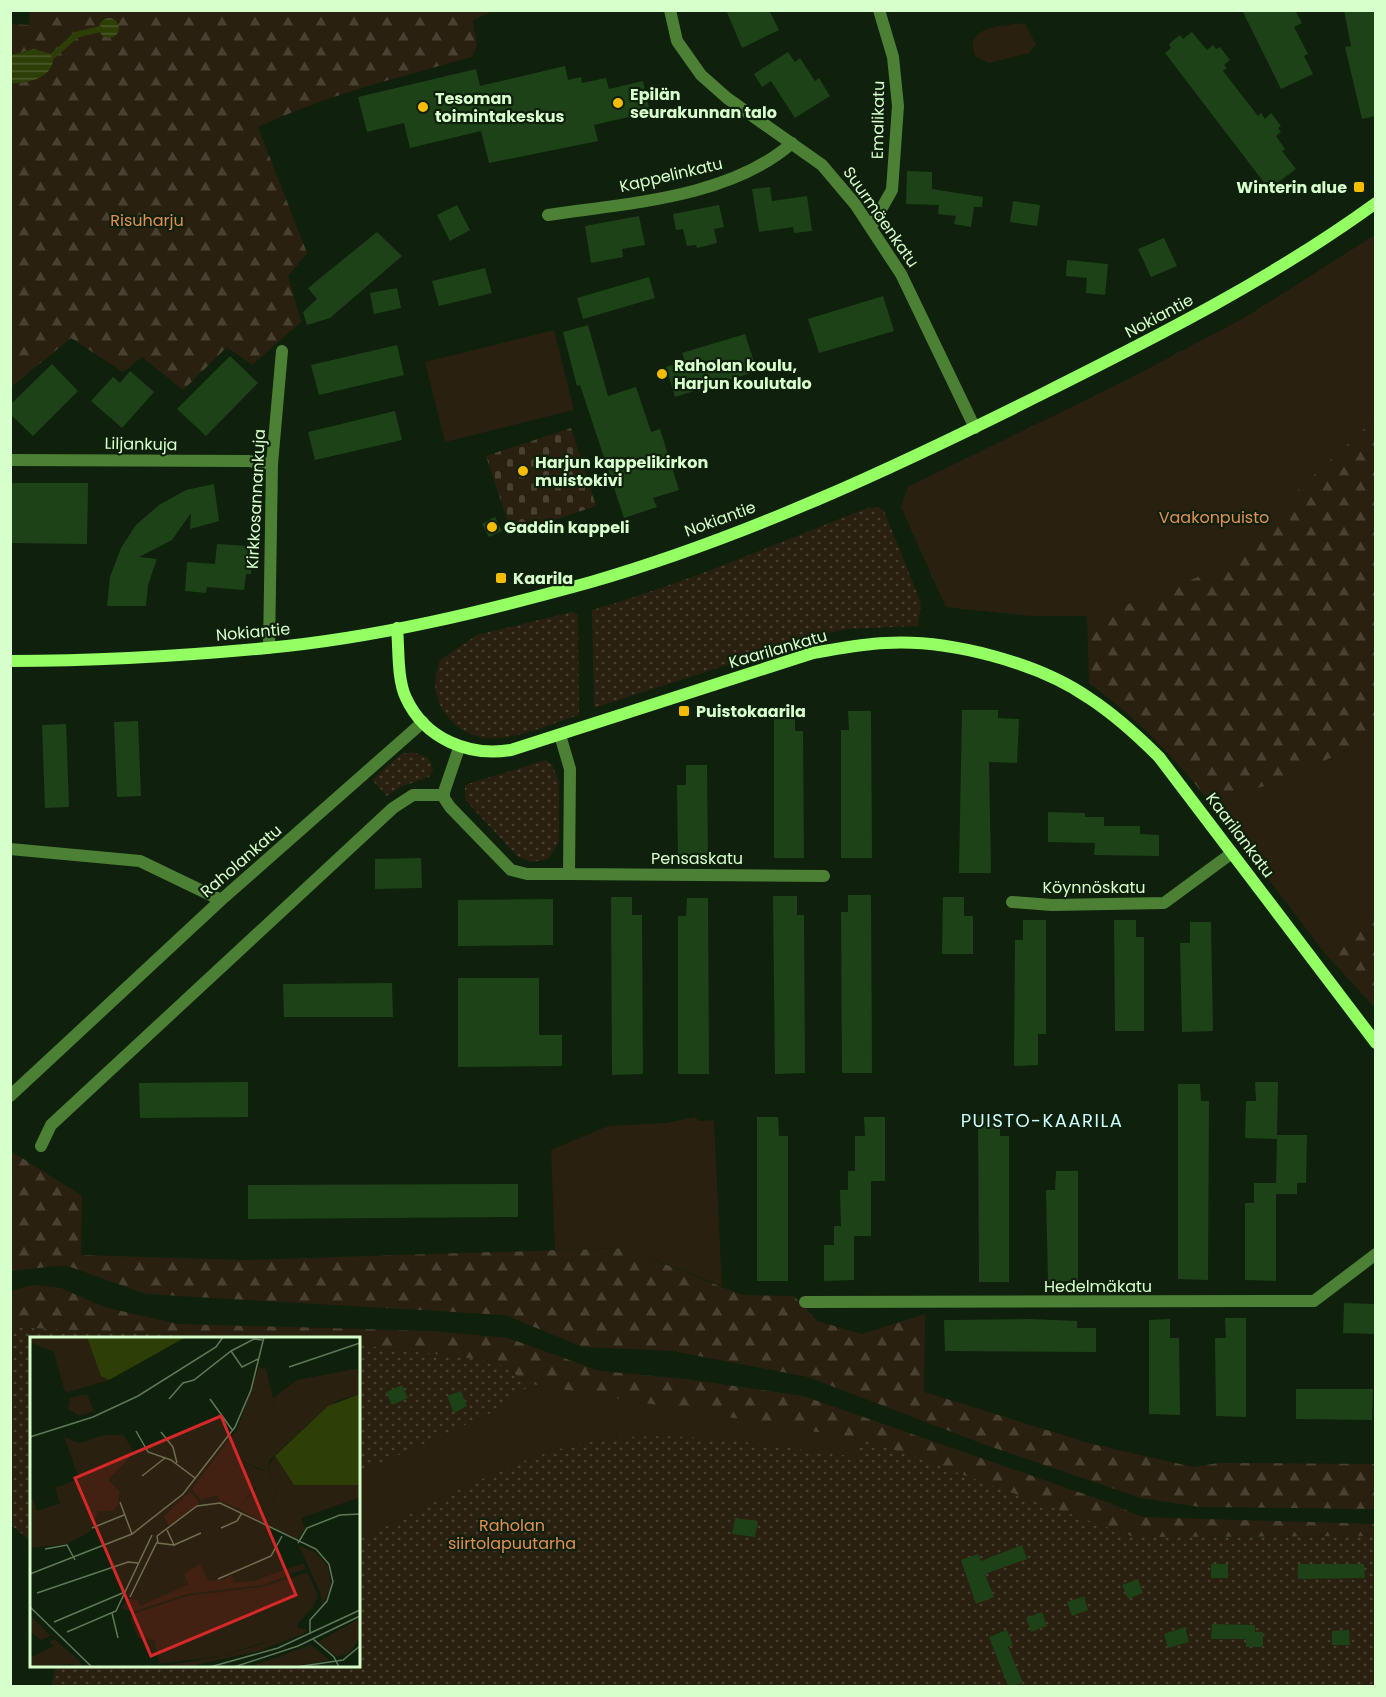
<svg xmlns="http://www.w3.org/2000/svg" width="1386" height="1697" font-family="Poppins,sans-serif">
<defs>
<pattern id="grass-dots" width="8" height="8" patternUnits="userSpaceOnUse" patternTransform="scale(1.5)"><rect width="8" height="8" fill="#2a200f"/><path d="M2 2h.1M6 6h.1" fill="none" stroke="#484131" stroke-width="1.8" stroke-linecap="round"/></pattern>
<pattern id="forest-firs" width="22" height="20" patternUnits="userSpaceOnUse" patternTransform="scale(1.5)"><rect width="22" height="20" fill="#2a200f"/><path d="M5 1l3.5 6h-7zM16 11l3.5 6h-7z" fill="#484131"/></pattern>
<pattern id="cemetery-stones" width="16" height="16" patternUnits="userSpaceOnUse" patternTransform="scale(1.5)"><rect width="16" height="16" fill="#2a200f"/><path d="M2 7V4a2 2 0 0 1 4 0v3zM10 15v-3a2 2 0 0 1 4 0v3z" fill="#484131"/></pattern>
<pattern id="water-rules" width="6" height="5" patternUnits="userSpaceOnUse" patternTransform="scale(1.5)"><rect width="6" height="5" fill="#2e3e07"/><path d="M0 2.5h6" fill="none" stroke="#4c5b2a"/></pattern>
</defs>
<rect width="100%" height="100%" fill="#0f200c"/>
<path fill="url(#grass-dots)" d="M877 507 884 511 921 603 918 626 846 629 820 635 594 708 592 610C686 583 776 544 867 508Z
M572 612 578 615 579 715C553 723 525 736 498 738 467 742 436 716 435 684 435 677 438 668 439 661L477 635Z
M413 752 429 758 433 770 429 777 400 787 387 796 372 780 401 754Z
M546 760 552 765 559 782V842L548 859 532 862 518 857 468 803 465 798V785Z
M10 1327 236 1338H32L31 1541 11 1525Z
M359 1345 494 1361 531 1384 857 1439 892 1448 1134 1537 1375 1536V1686H52L55 1666H358Z"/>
<path fill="url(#forest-firs)" d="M30 10 493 11 473 20 477 46 472 57C399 77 327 95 258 127L307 253 288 276 301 322 252 365 227 347 183 390 142 357 123 372 71 338 11 387V84C28 83 53 76 54 56L34 49 11 55 10 24 29 25Z
M1375 235V737L1280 782 1209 801C1173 756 1136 717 1089 683L1087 616H1032L946 607 901 507 908 487 1123 382 1246 317Z
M1375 914V1008L1323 951Z
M11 1151 82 1196 81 1255 244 1260 625 1248 742 1295 794 1296 817 1321 862 1334 925 1314 924 1392 1092 1444 1193 1467 1219 1463 1375 1464V1509L1200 1507 1141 1498 986 1445 808 1377 672 1351 583 1347 505 1315 146 1294 65 1265 11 1271Z
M33 1285 61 1288 104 1307 178 1324 432 1331 508 1338 600 1371 686 1379 803 1396 1110 1503 1142 1517 1375 1524V1536L1134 1537 892 1449 857 1439 531 1384 494 1361 359 1345 358 1338H236L11 1327 10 1291Z"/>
<path fill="url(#cemetery-stones)" d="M571 428 596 506 512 534 486 456Z"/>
<path fill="#2a200f" d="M1025 23 1036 45 1029 53 989 63 975 56C963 25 1005 26 1025 23Z
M1375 235V419L1301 487 1251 543 1213 570 1155 596 1087 616H1032L946 607 901 507 908 487 1123 382 1246 317Z
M554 330 574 410 445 442 425 362Z
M1375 737V914L1323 951 1209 801 1280 782Z
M695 1117 699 1121 714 1120 722 1286 625 1248 555 1250 551 1150 608 1126 666 1123Z
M531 1384 857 1439 859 1457C766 1447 663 1423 570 1446 501 1464 423 1509 359 1540V1473L500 1409Z"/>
<path fill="url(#water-rules)" d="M99 28a10 10 0 1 1 20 0a10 10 0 1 1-20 0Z
M34 49 54 55C53 79 30 82 11 84V55Z"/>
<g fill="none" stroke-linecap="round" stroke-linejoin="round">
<path stroke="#2e3e07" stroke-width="6" d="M54 55 76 35 100 29"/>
</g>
<path fill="#1d4217" d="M726 10H769L779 30 742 48Z
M1242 10H1295L1302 23 1294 27 1308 54 1304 56 1313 74 1281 89Z
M1344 10H1376V116L1362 119 1345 47 1351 46Z
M1192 32 1207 50 1213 45 1216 49 1220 47 1230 60 1224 65 1227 68 1223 71 1258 116 1261 113 1265 119 1271 113 1281 126 1278 128 1281 132 1276 136 1285 149 1282 151 1296 169 1269 189 1165 53 1171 48 1169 44 1180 35 1183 39Z
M788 52 795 62 800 58 815 81 819 78 830 96 795 118 771 81 762 87 754 74Z
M565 66 568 80 581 77 582 83 606 78 609 89 643 81 650 112 594 125 598 141 489 163 481 131 410 148 404 123 367 132 358 97 476 69 480 86Z
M907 171 932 172V189L983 197 982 207H974L971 227 954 224 956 216 938 214 939 205 906 204Z
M770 187 772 201 807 196 812 231 794 233 793 227 759 232 752 189Z
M1013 201 1040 205 1037 226 1010 222Z
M457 205 470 230 450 241 437 215Z
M719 205 724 227 714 229 717 243 697 248 696 245 687 246 683 229 676 230 673 214Z
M639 216 645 245 622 249 623 257 591 263 585 226Z
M377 232 402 256 330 318 307 325 303 312 317 299 308 288Z
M1164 238 1177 266 1151 277 1138 249Z
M1067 260 1108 264 1105 295 1086 293 1087 278 1066 276Z
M485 268 492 293 439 306 432 281Z
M649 277 655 298 583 319 577 298Z
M397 288 401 308 374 314 370 293Z
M883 296 894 331 819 353 808 319Z
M588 325 608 396 636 387 651 432 660 429 679 490 653 498 657 507 624 518 580 385 577 386 563 332Z
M745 334 757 371 675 397 666 367 685 361 682 353Z
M397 345 404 375 319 395 311 365Z
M230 356 258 383 206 436 177 409Z
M52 364 78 391 33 436 10 414V405Z
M130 371 154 392 122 428 91 401 113 377 120 383Z
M395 411 402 440 315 460 308 432Z
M10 483H88L87 544 10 543Z
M214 484 219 521 190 529 191 513 172 540 139 557 157 559 148 585 146 606H107L110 577 121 548 136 525 159 505 186 490Z
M495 517 502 531 489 537 482 524Z
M217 544 248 546 247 560H252L251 574H246L244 590 207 587 206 593 185 591 187 562 215 564Z
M774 710 795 711V731H803L804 858H774Z
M962 710H998V718L1019 719 1017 763 989 762 991 873H959Z
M848 711H871L872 858H841V730H849Z
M138 721 141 796 117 797 114 722Z
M66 724 69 807 45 808 42 725Z
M686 765H707L708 860H678L677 785H686Z
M1048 812 1085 813V817H1104V826H1140V834L1159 835V856L1094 855 1095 843 1048 842Z
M421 858 422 888 375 889V859Z
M848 895H871L872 1073H842L841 912H848Z
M773 896H797V915H804L805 1073 775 1074Z
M611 897H632V915H642L643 1074 612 1075Z
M943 897H964V916H973V954H942Z
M687 898H708L709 1074H678V916H686Z
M553 899V945L458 946V900Z
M1023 920H1046V1034H1038V1065L1014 1066 1015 940H1023Z
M1114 920H1136V937H1144V1031H1115Z
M1190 922H1211L1213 1031 1182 1032 1180 943H1190Z
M458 978H539V1035H562V1066L458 1067Z
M392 983 393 1017H284L283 984Z
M248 1082V1117L140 1118 139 1083Z
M1255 1082H1278L1277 1135H1307L1306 1183H1297V1194H1276V1281L1245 1280V1203H1254V1183H1276L1277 1139 1245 1138 1246 1101H1256Z
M1178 1084H1200L1201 1101H1209L1208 1280 1178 1279Z
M978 1116H1000V1136H1009V1282H979Z
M757 1117H778L779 1136H788V1281H757Z
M864 1117H885V1181H871V1236H854V1280L824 1281V1245H834V1226H841L840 1190H848V1171H855V1136H865Z
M1056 1171H1078V1281L1048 1282 1046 1190H1055Z
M518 1184V1217L248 1219V1185Z
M1344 1303 1375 1304 1374 1334 1343 1333Z
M1225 1318H1246V1417L1216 1416 1215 1338H1226Z
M1030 1319 1077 1321V1328H1096V1352L945 1351 944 1320Z
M1170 1319V1338H1179L1180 1415 1149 1414V1320Z
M402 1385 408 1398 392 1405 386 1392Z
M1296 1389H1373L1372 1420 1296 1419Z
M461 1391 467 1406 454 1413 447 1396Z
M735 1518 758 1521 755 1537 732 1534Z
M1022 1545 1027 1559 985 1574 994 1597 976 1604 961 1560 978 1554 981 1561Z
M1211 1564H1228V1578H1211Z
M1298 1564H1364L1365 1578 1298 1579Z
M1138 1579 1143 1593 1128 1599 1122 1585Z
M1084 1596 1088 1610 1072 1616 1067 1602Z
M1042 1612 1047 1626 1031 1632 1026 1618Z
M1212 1624 1255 1625V1632H1263V1647H1246V1639H1211Z
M1185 1627 1189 1642 1168 1648 1164 1634Z
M1007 1630 1013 1645 1008 1647 1023 1683 1013 1686H1008L989 1637Z
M1349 1630 1350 1645H1332V1631Z"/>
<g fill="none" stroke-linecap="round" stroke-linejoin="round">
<path stroke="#4c8135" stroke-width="12" d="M670 10 677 41 701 75 727 98 822 165 855 204 901 274 975 428
M548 215C627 203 730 198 792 143
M871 227 892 190 898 106 893 57 879 10
M10 460 248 461 272 464
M269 648 272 464 282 351
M459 748 444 792V798L450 807 511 870 527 874H569L570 769 560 735
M10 849 140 861 221 900
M569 874 824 876
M1012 902 1052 905 1164 903 1232 853
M10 1096 221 900 423 722
M41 1146 51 1125 393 808 413 795H444
M805 1302 1314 1301 1376 1254"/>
<path stroke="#93ff62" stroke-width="12" d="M397 628C399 649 397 679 406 698 425 739 469 757 511 750L813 653C837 649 861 644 885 643 948 639 1037 662 1089 698 1115 715 1137 735 1159 757L1376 1043
M10 661C96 661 182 656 267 648 376 638 486 611 591 582 749 536 898 466 1044 393 1158 336 1273 278 1376 203"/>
</g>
<g fill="#f6bc00" stroke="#0f200c" stroke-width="2">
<circle cx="618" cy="103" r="6"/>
<circle cx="423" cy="107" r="6"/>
<rect x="1353" y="181" width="12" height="12" rx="3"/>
<circle cx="662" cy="374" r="6"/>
<circle cx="523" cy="471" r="6"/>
<circle cx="492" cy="527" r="6"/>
<rect x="495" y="572" width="12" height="12" rx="3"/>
<rect x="678" y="705" width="12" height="12" rx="3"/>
</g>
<g text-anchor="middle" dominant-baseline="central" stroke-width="4.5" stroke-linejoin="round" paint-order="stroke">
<g font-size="16" font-weight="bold" fill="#d7ffcb" stroke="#0f200c" text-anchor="start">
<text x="630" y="94">Epilän<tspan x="630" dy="18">seurakunnan talo</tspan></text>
<text x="435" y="98">Tesoman<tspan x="435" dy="18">toimintakeskus</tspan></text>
<text x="1347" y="187" text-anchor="end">Winterin alue</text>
<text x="674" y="365">Raholan koulu,<tspan x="674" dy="18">Harjun koulutalo</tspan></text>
<text x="535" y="462">Harjun kappelikirkon<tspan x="535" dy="18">muistokivi</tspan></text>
<text x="504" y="527">Gaddin kappeli</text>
<text x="513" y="578">Kaarila</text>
<text x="696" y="711">Puistokaarila</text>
</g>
<g font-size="16" fill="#d7ffcb" stroke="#0f200c">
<text transform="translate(878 120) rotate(-89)">Emalikatu</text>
<text transform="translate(671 175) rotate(-13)">Kappelinkatu</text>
<text transform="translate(881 217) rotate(55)">Suurmäenkatu</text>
<text transform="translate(1159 316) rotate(-28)">Nokiantie</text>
<text transform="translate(141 444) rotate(1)">Liljankuja</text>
<text transform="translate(256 499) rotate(-87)">Kirkkosannankuja</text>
<text transform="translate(720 519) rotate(-20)">Nokiantie</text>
<text transform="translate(253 632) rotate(-5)">Nokiantie</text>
<text transform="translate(778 649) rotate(-16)">Kaarilankatu</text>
<text transform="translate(1240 835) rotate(53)">Kaarilankatu</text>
<text x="697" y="858">Pensaskatu</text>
<text transform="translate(241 861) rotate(-41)">Raholankatu</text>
<text x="1094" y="887">Köynnöskatu</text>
<text x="1098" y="1286">Hedelmäkatu</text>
</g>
<g font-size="16" fill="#e38f54" stroke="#0f200c">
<text x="147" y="220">Risuharju</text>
<text x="1214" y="517">Vaakonpuisto</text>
<text x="512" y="1525">Raholan<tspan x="512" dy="18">siirtolapuutarha</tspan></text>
</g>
<g font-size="18" letter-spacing="1.5" fill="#cdfeff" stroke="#0f200c">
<text x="1042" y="1120">PUISTO-KAARILA</text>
</g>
</g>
<g transform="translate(30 1337)">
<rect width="330" height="330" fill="#0f200c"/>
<path d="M160 155 169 166 139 189 134 179ZM277 235 288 258 284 269 267 287 269 294 191 319 129 327 125 303 108 301 100 281 158 262 233 252Z" fill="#2a200f"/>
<path d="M0 0H57L79 43 35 56 24 15 0 5ZM229 30 236 32 244 70 209 123 233 134 229 146 208 171 190 164 187 158 171 163 162 152 208 91ZM57 57 64 74 50 79 38 72 40 61ZM74 98H94L104 116 78 143 89 154 88 168 82 174H68L61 194 37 207 0 211V163L3 162 7 174 30 166 25 151 49 142 34 100 49 106ZM245 119 264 148 330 160 271 181 275 192 267 203 255 198 226 182 237 165 243 166 247 153 238 130ZM269 209 285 215 298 229 301 249 292 268 290 255ZM274 226 275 232 232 248 157 257 102 275 91 271 98 262 107 263 110 269 166 244 195 243 201 238 204 246 224 244ZM277 235 233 252 158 262 105 280 103 277 158 259 233 250ZM330 281V301L319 316 307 320 288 305ZM266 291 276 292 277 295 230 314 160 329 128 330 191 319 232 307 249 293ZM24 302 49 323 52 330 40 327 0 330V321L24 309 19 305ZM281 308 300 323 259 330H219Z" fill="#2a200f"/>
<path d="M229 30 236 32 243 61 267 43 330 31V57L307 64 294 73 239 124 238 130 247 153 243 166 237 165 226 182 208 171 224 155 233 133 209 123 198 147 187 157 171 163 162 152 208 91ZM242 63 244 70 211 119 220 100ZM330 132V160L271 181 275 191H261L259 184 268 164 261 142ZM170 227 178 244 159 248 154 237ZM199 254 169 268 129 312 127 303 162 263ZM281 266 284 269 267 287 256 280 234 287 229 281 241 269 255 278ZM0 278 21 299 10 303 0 294ZM194 297 198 309 178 314 190 298Z" fill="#2a200f" fill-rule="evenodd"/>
<path d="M57 0H156L79 43 71 39ZM330 57V148H264L245 119 298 69Z" fill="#2e3e07"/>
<path fill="none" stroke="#5f7958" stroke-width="1.5" d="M201 14 212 30 228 22M259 30 330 6M139 62 153 46 164 43 201 14 224 2 232 3M180 62 203 94M106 94 118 115 141 123 165 141M131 95 143 110 147 126M0 100 63 80 108 59 186 10 193 0M112 139 135 121M90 165 102 197M62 191 94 178M191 191 207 184 212 176M127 199 167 169 190 166 286 212 299 227 303 245 297 264 280 283V296M127 199 128 206 144 208 137 193M268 206 277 191 310 178 330 177M144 208 171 196M15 212 37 208 45 223M0 237 102 197 153 157 205 90 221 53 234 0M188 242 241 219 252 199M7 256 98 225 108 226M100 260 127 205M0 270 62 330M82 276 88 301M24 285 95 255M37 295 86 274 122 198M283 302 304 320 309 330M180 330 248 311 330 273M204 330 268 309 330 279M266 330 313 323 330 309"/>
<path fill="#d62828" fill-opacity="0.15" stroke="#d62828" stroke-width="3" d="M191 79 266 258 121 319 45 141Z"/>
<rect width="330" height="330" fill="none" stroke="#d7ffcb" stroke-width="3"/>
</g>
<rect width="1386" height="1697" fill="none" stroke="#d7ffcb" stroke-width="24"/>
</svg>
